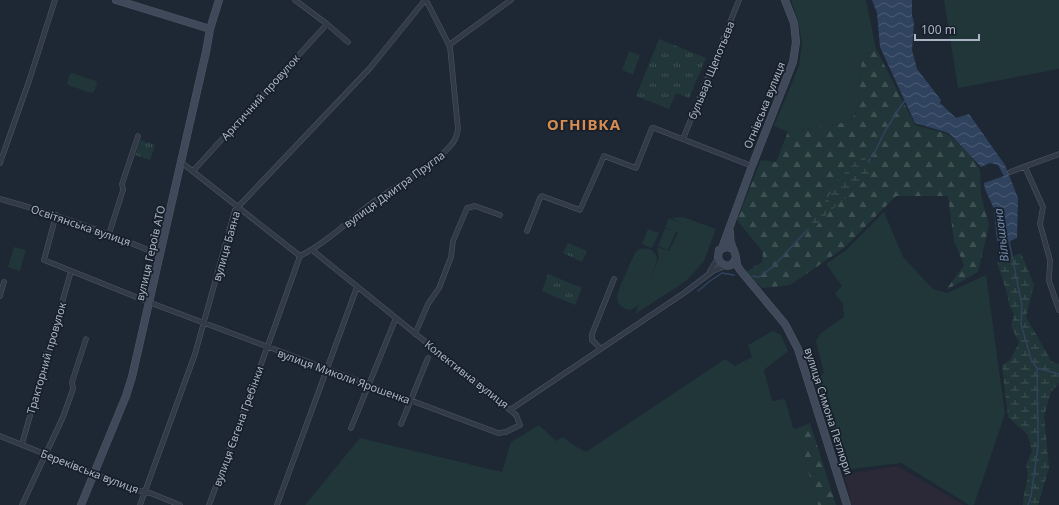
<svg xmlns="http://www.w3.org/2000/svg" width="1059" height="505" font-family="'Noto Sans',sans-serif">
<defs>
<pattern id="forest-firs" width="22" height="20" patternUnits="userSpaceOnUse"><rect width="22" height="20" fill="#213638"/><path d="M5 1l3.5 6h-7zM16 11l3.5 6h-7z" fill="#3f5153"/></pattern>
<pattern id="wetland-marsh" width="20" height="14" patternUnits="userSpaceOnUse"><rect width="20" height="14" fill="#213638"/><path d="M1 5h8M5 5V1M11 12h8M15 12V8" fill="none" stroke="#3f5153"/></pattern>
<pattern id="park-tufts" width="24" height="20" patternUnits="userSpaceOnUse"><rect width="24" height="20" fill="#213638"/><path d="M3 7l-1-3M5 7V3M7 7l1-3M15 17l-1-3M17 17v-4M19 17l1-3" fill="none" stroke="#3f5153"/></pattern>
<pattern id="water-waves" width="16" height="10" patternUnits="userSpaceOnUse"><rect width="16" height="10" fill="#30435e"/><path d="M0 5q4-4 8 0t8 0" fill="none" stroke="#4b5c73"/></pattern>
</defs>
<rect width="100%" height="100%" fill="#1e2835"/>
<path fill="#2b2937" d="M898 466 964 505H852L844 474Z"/>
<path fill="#213638" d="M791 0H866L876 49 862 56 858 105 855 115 848 122 788 132 774 126 799 66 802 43 798 20Z
M944 0H1059V69L958 88Z
M629 51 640 55 633 75 622 70Z
M72 73 96 81 97 83 94 92 91 93 68 85 67 83 70 74Z
M884 212 903 257 933 289 947 293 986 275 1005 414 974 505H969L901 463 843 470 816 381 824 373 816 341 821 333 844 317 843 304 835 293 842 286 826 264 845 251Z
M683 217 716 229 704 261 686 281 635 314 639 304C635 308 632 311 626 309 621 307 617 303 617 297 618 289 631 262 635 253L638 250C647 246 657 250 657 261L646 289 659 258 657 247 669 251 678 233 676 232 668 250 658 246 665 228 673 231 665 227 669 218 683 224 672 218Z
M648 229 659 233 652 248 642 244Z
M14 247 26 250 20 271 8 267Z
M773 331 781 335 788 351 764 370 772 401 785 399 793 428 796 429 818 505H305L360 438 502 472 511 442 539 425 556 441 563 437 573 445 586 452 725 359 735 366 752 357 748 345Z"/>
<path fill="url(#forest-firs)" d="M876 49 915 125 948 134 969 154 980 170 981 196 989 225 978 272 946 290 964 265 954 241 948 196H896L844 248 790 285 762 288 746 272 762 262 763 252 737 220 761 160 776 162 788 132 848 122 855 115 858 105 862 56Z
M810 423 836 505H818L796 429Z"/>
<path fill="url(#wetland-marsh)" d="M863 156 874 171 857 188 827 214 815 228 807 230 839 179 857 160Z
M1021 253 1034 285 1026 317 1052 362 1059 364V383L1051 392 1044 416 1049 468 1038 505H1023C1023 490 1031 479 1026 465L1032 451 1028 435 1008 417 1002 365 1010 360 1019 343 1011 326 1014 314 1009 305 1007 293 997 262Z"/>
<path fill="url(#park-tufts)" d="M659 39 706 58 689 98 676 93 669 109 636 96Z
M140 140 155 145 150 160 135 155Z
M568 243 587 251 582 262 563 253Z
M548 274 582 288 575 305 542 291Z"/>
<path fill="url(#water-waves)" d="M872 0H912V15L914 24 912 50 917 69 941 100 940 103 956 118 969 114 1005 165 1018 198 1017 238 1006 243 997 241 994 209 985 189 984 183 1004 176 998 165 990 163 981 167 949 133 915 123 880 47 877 13Z"/>
<g fill="none" stroke-linecap="round" stroke-linejoin="round">
<path stroke="#30435e" stroke-width="1.5" d="M873 156 884 133 900 107 905 101
M868 162 870 159
M1009 241 1022 305 1021 324 1031 359 1037 368 1038 446 1031 496 1028 505
M753 276 759 277 774 266 807 230
M698 291 710 281 722 273 734 275
M1037 368 1059 374"/>
<g stroke="#4e5764" stroke-width="5.5">
<path id="street" d="M327 24 348 42
M449 45 511 0
M683 139 739 0
M181 162 300 256
M0 163 29 81 55 0
M1025 167 1043 207 1040 224 1050 260 1049 281 1059 310
M193 171 327 24 295 0
M1010 172 1059 154
M0 199C55 214 108 233 160 255
M56 215 44 260 151 303 498 433 506 432 520 425 516 415 312 250
M527 231 540 198 542 196 580 210 604 156 636 168 652 128H654L752 166
M109 234 123 190 122 184 138 136
M300 256C326 243 348 221 372 203 395 186 433 167 451 145 456 140 457 135 458 129L450 47 426 0
M710 271 718 258
M0 296 4 282
M415 334 428 304 439 288 451 257 453 241 467 208 475 206 500 215
M600 348 592 340V334L614 279
M510 410 684 293 713 271 725 266
M401 424 428 358
M351 428 396 318
M0 436 92 473 140 491 150 493 180 505
M22 444 71 271
M22 505 63 417 73 389 72 382 86 339
M140 505 195 354 235 210 370 68 425 0
M209 505 267 348 300 256
M277 505 357 287"/>
</g>
<g stroke="#4e5764" stroke-width="8">
<path id="secondary" d="M116 0 210 29
M730 232C730 237 730 242 732 246 735 254 739 258 731 265 725 267 720 264 718 258L719 250 726 247 733 249
M722 248 752 166 793 62 796 42 794 23 785 0
M736 258 737 265 740 270 785 324 798 349 847 505
M81 505 126 396 132 377 206 52 210 29 219 0"/>
</g>
<use href="#street" stroke="#313a46" stroke-width="4.5"/>
<use href="#secondary" stroke="#3f4959" stroke-width="7"/>
</g>
<g text-anchor="middle" dominant-baseline="central" stroke-width="3.5" stroke-linejoin="round" paint-order="stroke">
<g font-size="11" fill="#aab4c4" stroke="#171f2a">
<text transform="translate(711 70) rotate(-68)">бульвар Щепотьєва</text>
<text transform="translate(260 97) rotate(-48)">Арктичний провулок</text>
<text transform="translate(764 105) rotate(-68)">Огнівська вулиця</text>
<text transform="translate(394 189) rotate(-36)">вулиця Дмитра Пругла</text>
<text transform="translate(81 225) rotate(19)">Освітянська вулиця</text>
<text transform="translate(226 246) rotate(-74)">вулиця Баяна</text>
<text transform="translate(150 253) rotate(-77)">вулиця Героїв АТО</text>
<text transform="translate(46 358) rotate(-74)">Тракторний провулок</text>
<text transform="translate(467 374) rotate(38)">Колективна вулиця</text>
<text transform="translate(344 376) rotate(20)">вулиця Миколи Ярошенка</text>
<text transform="translate(829 411) rotate(72)">вулиця Симона Петлюри</text>
<text transform="translate(238 426) rotate(-70)">вулиця Євгена Гребінки</text>
<text transform="translate(90 471) rotate(21)">Береківська вулиця</text>
</g>
<g font-size="12" font-style="italic" fill="#718bae" stroke="#171f2a">
<text transform="translate(1001 235) rotate(-97)">Вільшана</text>
</g>
<g font-size="15" font-weight="bold" letter-spacing="1" fill="#d78d52" stroke="#171f2a">
<text x="584" y="124">ОГНІВКА</text>
</g>
</g>
<path d="M915 34v6h64v-6" fill="none" stroke="#aab4c4" stroke-width="2"/>
<text x="921" y="34" font-size="12" fill="#aab4c4" stroke="#171f2a" stroke-width="3" paint-order="stroke">100 m</text>
</svg>
